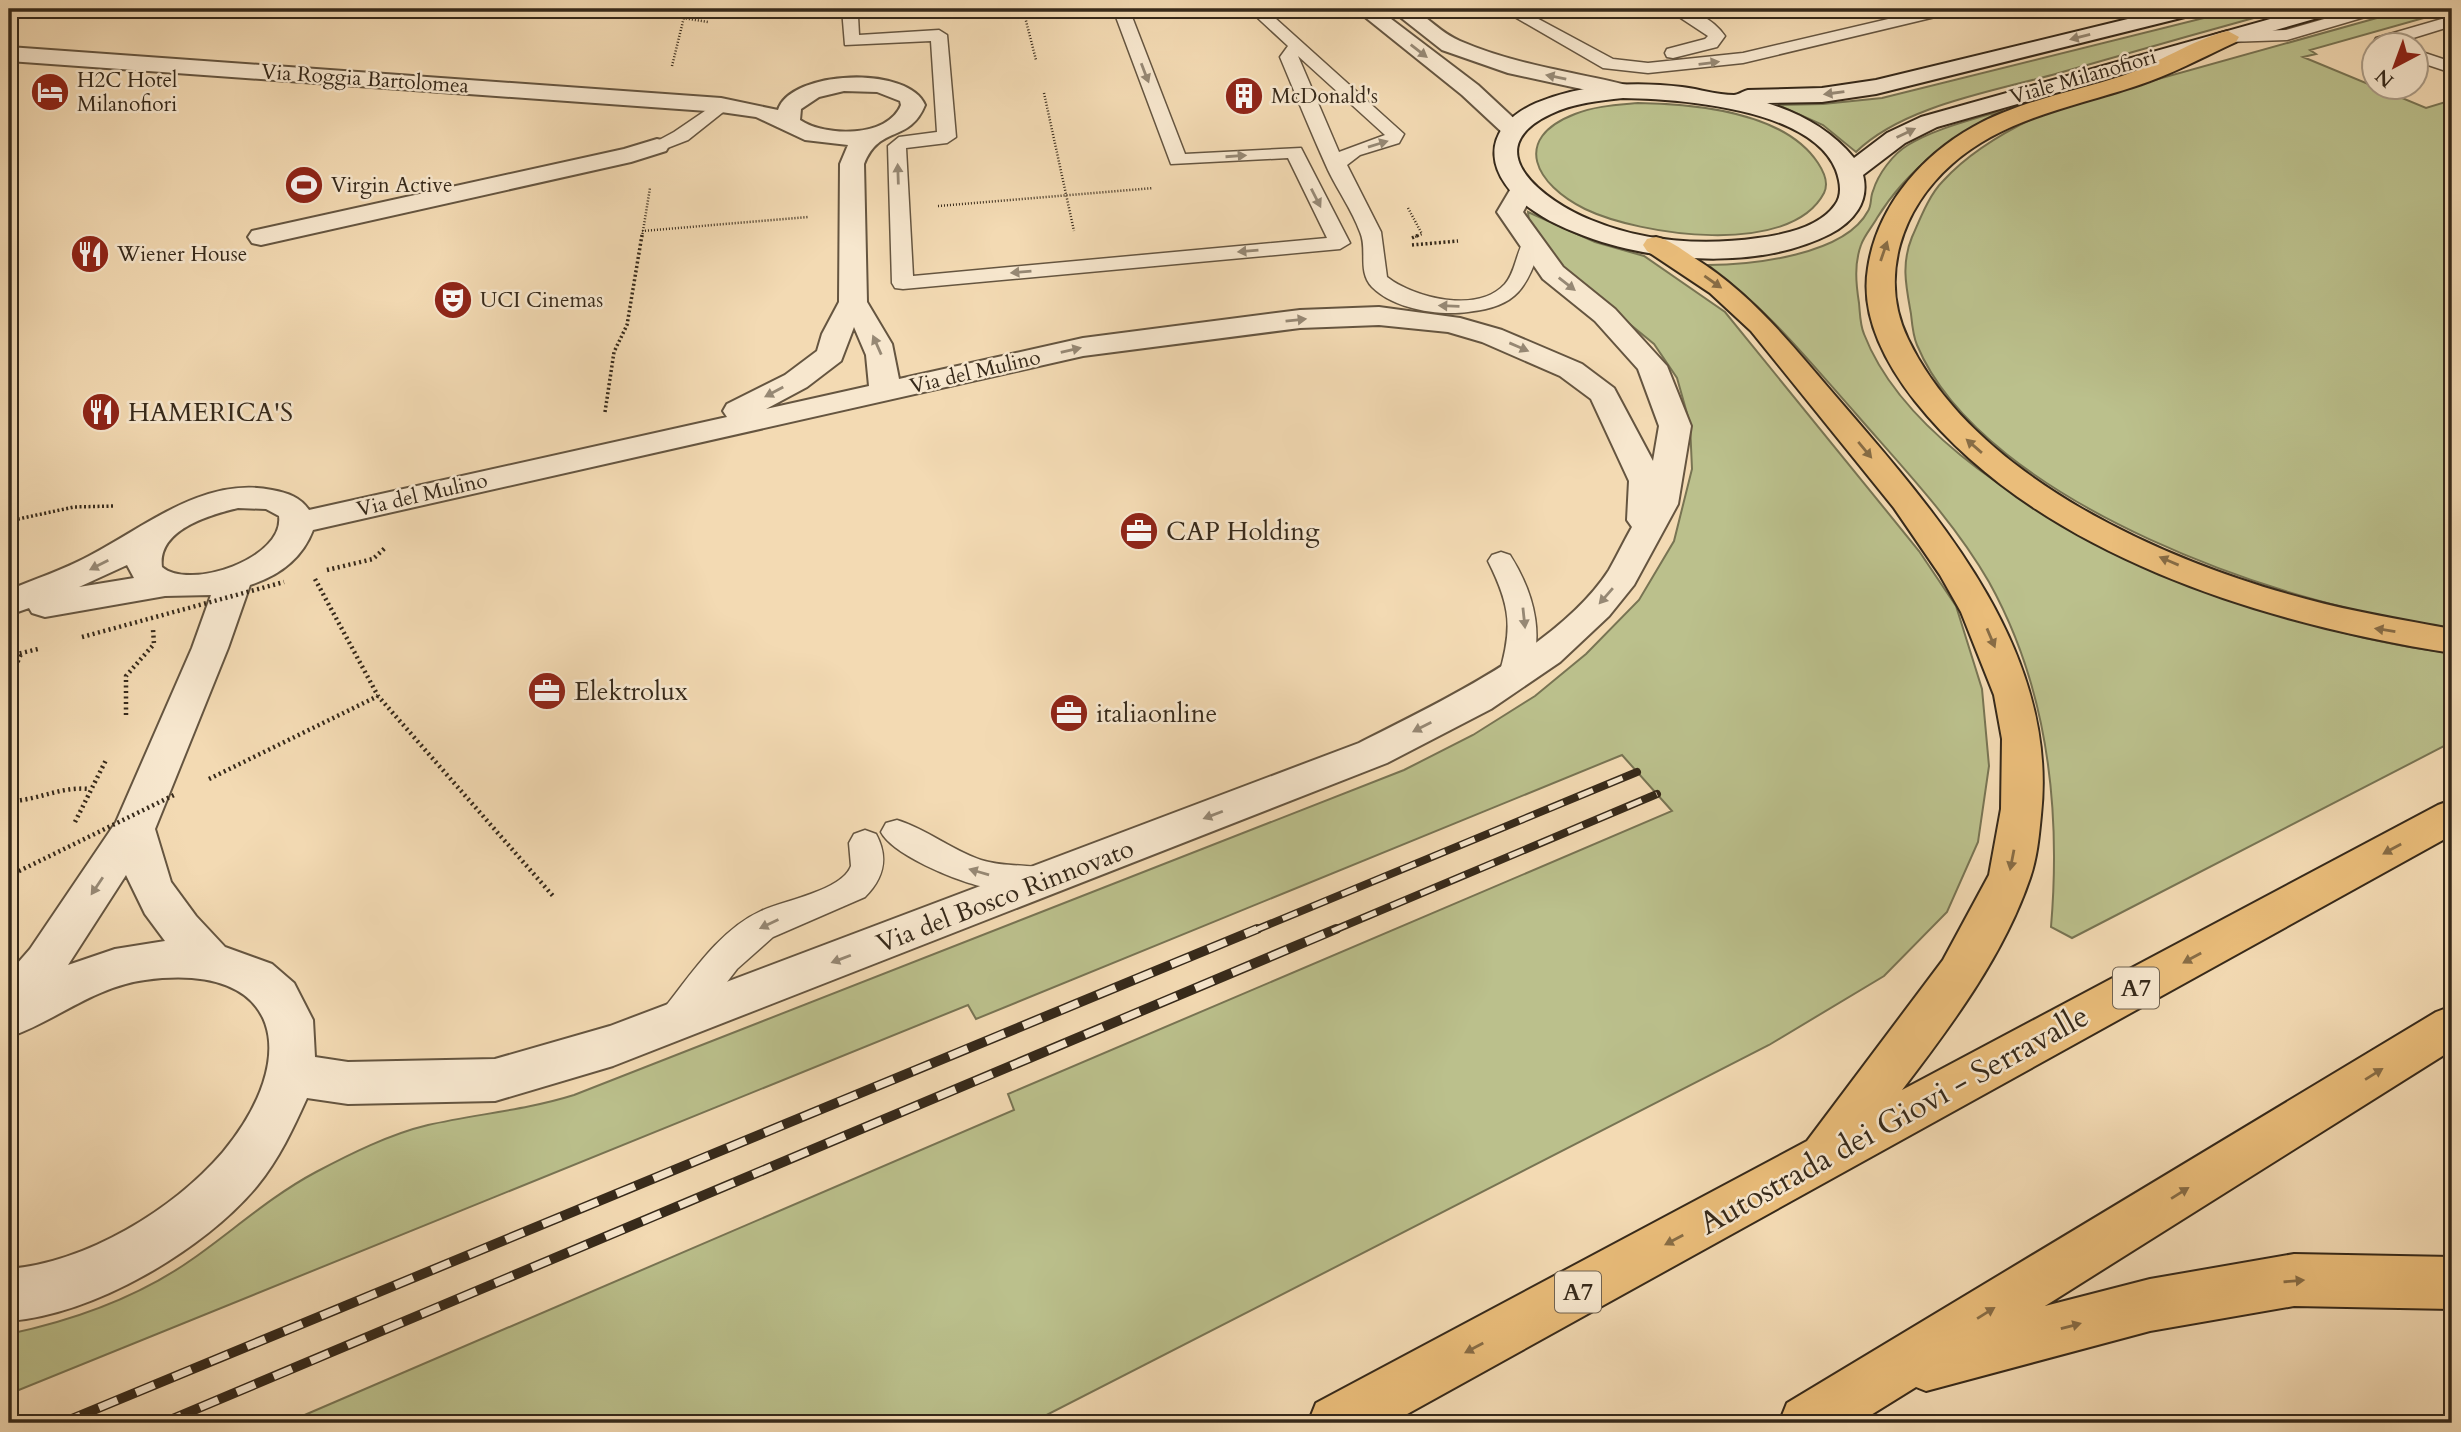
<svg xmlns="http://www.w3.org/2000/svg" width="2461" height="1432" font-family="Cardo,serif">
<rect width="100%" height="100%" fill="#f3dab3"/>
<filter id="stains"><feTurbulence type="fractalNoise" baseFrequency=".00286" numOctaves="4"/><feColorMatrix values="0 0 0 0 .2 0 0 0 0 .09 0 0 0 0 .02 0 0 0 .5 -.17"/></filter>
<radialGradient id="worn" r=".72"><stop offset=".6" stop-color="#630" stop-opacity="0"/><stop offset="1" stop-color="#630" stop-opacity=".3"/></radialGradient>
<path fill="#bbc08c" stroke="#787453" stroke-width="2" d="M2240 9H2286C2210 30 2135 51 2059 73 1996 91 1904 105 1856 152L1823 125 1778 105 1823 104 1882 98Z
M2409 9 2452 10 2310 50 2316 54 2303 57 2426 108 2452 100V628C2293 610 1983 504 1917 345 1913 336 1912 324 1911 314 1906 286 1901 264 1912 237 1920 219 1929 195 1943 181 1973 148 2018 124 2058 107Z
M1638 103C1694 104 1784 111 1818 163 1824 172 1829 183 1824 193 1790 258 1639 235 1585 209 1536 185 1510 139 1575 114 1595 106 1617 105 1638 103Z
M2003 110C1952 137 1908 168 1877 218 1872 227 1864 236 1861 245 1854 264 1856 284 1859 303 1860 313 1860 325 1864 334 1931 508 2281 635 2452 653V742L2072 938 2051 927C2061 808 2048 688 1989 582 1954 521 1903 468 1857 415 1809 361 1767 308 1708 265 1752 265 1845 255 1868 211 1872 205 1870 197 1873 191 1878 174 1893 154 1908 145 1936 128 1972 120 2003 110Z
M1528 212 1595 242 1644 256 1725 312 1919 551 1956 606 1982 689 1989 766 1978 842 1947 912 1884 976 1769 1045 1031 1423H286L1014 1110 1008 1094 1672 811 1622 755 976 1019 968 1005 9 1394V1334C75 1320 138 1298 194 1258 235 1229 271 1196 316 1172 350 1154 390 1134 428 1125 477 1114 526 1110 574 1095L1404 770 1473 735 1535 696 1586 654 1639 600 1674 541 1692 469 1690 424 1677 378 1654 344 1566 272 1529 221Z"/>
<g fill="none" stroke-linecap="round" stroke-linejoin="round">
<g stroke="#655540" stroke-width="3">
<path id="service" d="M842 9H904L896 14 858 16 859 35 939 30 947 35 956 137 947 143 906 148 913 276 1327 238 1288 158 1171 164 1113 9H1129L1185 154 1301 148 1350 243 1340 249 903 289 895 288 892 283 888 146 899 137 937 132 931 41 845 45Z
M1248 9H1265L1404 134 1399 143 1360 155 1347 165 1381 232 1387 277C1414 298 1478 314 1505 284 1516 271 1516 252 1525 239H1539L1542 243C1526 288 1519 306 1468 312 1438 316 1394 309 1372 287 1357 271 1368 250 1360 232 1352 210 1338 191 1328 170 1311 133 1296 95 1280 57L1288 46ZM1298 56 1385 135 1339 152Z
M1501 9H1520L1613 59 1648 63 1743 53 1931 9H1958L1956 12 1743 63 1648 73 1603 68Z
M1667 9C1690 8 1712 17 1725 36L1717 47 1673 58 1667 57 1665 53 1667 49 1705 39 1708 36Z
M2359 9H2384L2382 12 2287 40 2228 42 2220 37 2228 32 2286 30Z
M2452 16V26L2397 43 2399 46H2376L2374 42 2376 38Z
M2416 50 2452 62V73L2416 61Z
M721 100 727 101 730 105 727 109 688 140 657 152 648 146 674 132Z
M1501 552 1510 555C1535 594 1548 643 1523 685L1513 688 1503 685 1498 678C1513 628 1511 607 1488 561L1492 555Z
M897 820C927 829 951 850 981 860 1006 868 1033 863 1058 871L1062 880 1058 889 1046 893C1025 891 1001 892 980 886 955 880 893 855 881 832L886 823Z
M865 830 876 834C889 858 884 878 865 897L773 937 737 969 688 1033 675 1037 662 1033 657 1022 662 1011C690 976 719 930 761 911 784 900 842 891 851 866L849 843 854 834Z"/>
</g>
<g stroke="#655540" stroke-width="4">
<path id="pedestrian" d="M657 139 666 141 669 146 666 151 631 162 261 245 252 243 248 237 252 231 261 229 624 149Z"/>
</g>
<g stroke="#655540" stroke-width="4">
<path id="minor" d="M1355 9H1378L1478 85 1521 125 1525 130 1521 135H1505L1462 95Z
M1390 9C1431 9 1428 27 1460 41 1515 65 1574 72 1631 86L1634 91 1623 98 1508 73 1442 50Z
M9 47 721 98 778 110C790 70 909 65 925 105 909 144 880 124 864 164L867 302 892 344 899 379 1083 338 1300 310 1379 307 1460 318 1502 330 1582 364 1614 388 1653 461 1659 426 1638 369 1595 321 1543 279 1497 212 1513 185H1531L1535 190 1523 212 1563 267 1615 309 1667 366 1691 426 1678 504 1634 585 1609 616 1560 662 1491 709 1387 763 613 1066 495 1101 348 1104 307 1098C293 1129 279 1159 257 1186 204 1250 93 1315 9 1321V1269C87 1262 172 1211 223 1152 301 1058 284 961 145 980 93 987 56 1021 9 1037V973L30 949 116 822 192 648 211 595 165 596 45 617 32 613 29 608 9 615V590C35 579 63 570 89 556 145 527 204 476 272 490 288 493 300 497 309 510L727 417 723 411 727 404 785 375 817 351 822 334 839 302 840 164 848 145 805 140 756 117 721 112 9 61ZM844 91 877 92 900 101 901 105C888 138 825 137 800 120L801 109 819 97ZM1379 325 1448 332 1482 342 1560 376 1591 399 1629 481 1627 520 1632 527C1624 541 1617 556 1609 570 1559 647 1439 702 1359 743L610 1026 495 1059 348 1062 315 1057 313 1020 294 983 272 964 225 947 196 916 171 882 155 829 228 648 250 585C278 576 302 559 313 530L1083 356 1300 328ZM854 327 866 355 869 386 766 409 807 387 841 361ZM238 508 266 509 279 516C285 558 190 591 162 567 157 530 209 515 238 508ZM127 565 134 578 79 587ZM126 875 145 914 165 941 115 949 68 965Z"/>
</g>
<g stroke="#36291a" stroke-width="4">
<path id="secondary" d="M2169 9H2204L2201 13 1876 94 1822 102 1767 103C1802 114 1831 130 1854 158L1887 133 1921 117 2306 9H2338L2335 13 1937 127 1905 143 1863 175C1870 202 1853 222 1830 234 1763 268 1671 263 1602 242 1578 234 1554 225 1534 211 1486 179 1476 130 1536 103 1581 84 1634 81 1682 87 1699 89 1717 95 1734 95 1738 95 1743 91 1748 90L1822 88 1876 80ZM1623 98C1679 99 1811 108 1836 170 1840 181 1843 195 1835 205 1820 227 1783 235 1758 238 1703 246 1643 242 1591 220 1546 202 1474 150 1551 114 1573 103 1598 101 1623 98Z"/>
</g>
<g stroke="#36291a" stroke-width="4">
<path id="motorway" d="M2228 31 2239 37 2236 42C2203 57 2171 75 2136 86 2073 107 2004 118 1952 164 1902 208 1878 277 1908 339 1974 477 2165 562 2306 599 2354 612 2403 620 2452 629V653C2265 624 2037 555 1915 401 1886 364 1860 316 1868 268 1877 207 1921 156 1973 127 2019 101 2073 92 2122 76 2158 64 2191 40 2228 31Z
M1656 237C1670 240 1681 249 1693 257 1754 295 1793 347 1839 400 1939 516 2059 651 2041 815 2039 836 2037 858 2030 878 2004 955 1951 1026 1902 1090L2438 805 2452 800V835L1391 1423H1308L1316 1403 1807 1141 1943 960 1989 875 2001 809 2002 739 1994 695 1961 612 1940 575 1894 508 1751 331 1710 293 1647 251 1643 245 1647 239Z
M2452 1006V1050L2045 1306 2150 1279 2294 1254 2452 1257V1309L2294 1306 2150 1331 1926 1391 1916 1387 1858 1423H1779L1787 1403 2436 1012Z"/>
</g>
<path stroke="#36291a" stroke-width="2.5" stroke-dasharray="1 2" stroke-linecap="butt" d="M1023 9 1036 60
M683 18 708 22
M692 18 693 9
M672 66 686 9
M1044 93 1074 231
M938 206 1153 188
M1408 208 1422 234 1415 237
M642 231 808 217
M642 237 650 188"/>
<path stroke="#36291a" stroke-width="3.5" stroke-dasharray="2 2.5" stroke-linecap="butt" d="M1412 238 1419 235
M1412 245 1458 241
M605 412 614 352 627 325 642 235
M9 521 74 507 114 506"/>
<path stroke="#36291a" stroke-width="4.5" stroke-dasharray="2 3.5" stroke-linecap="butt" d="M327 570 373 559 386 547
M315 579 378 696 553 896
M9 656 38 649
M9 682 21 654
M126 715V676L154 644 153 629
M209 779 378 696
M9 801C37 801 60 786 89 789
M75 822 107 758"/>
<use href="#service" fill="#f7e7ce" fill-rule="evenodd"/>
<use href="#pedestrian" fill="#f7e7ce" fill-rule="evenodd"/>
<use href="#minor" fill="#f7e7ce" fill-rule="evenodd"/>
<use href="#secondary" fill="#f7e7ce" fill-rule="evenodd"/>
<use href="#motorway" fill="#eabd7a" fill-rule="evenodd"/>
<g stroke="#36291a" stroke-width="8">
<path id="rail-far1" d="M1253 931 1637 772
M1332 931 1657 794"/>
</g>
<g stroke="#36291a" stroke-width="10">
<path id="rail" d="M62 1423 1257 929
M163 1423 1336 929"/>
</g>
<use href="#rail-far1" stroke="#f7e7ce" stroke-width="5" stroke-dasharray="16" stroke-linecap="butt"/>
<use href="#rail" stroke="#f7e7ce" stroke-width="7" stroke-dasharray="20" stroke-linecap="butt"/>
<path stroke="#36291a" stroke-width="4.5" stroke-dasharray="2 3.5" stroke-linecap="butt" d="M82 637 284 582
M9 876 174 795"/>
</g>
<defs><path id="oneway-solid" d="M-6-.8H1V-3.2L6.5 0L1 3.2V.8H-6Z" transform="scale(1.75)"/></defs>
<g fill="#968874">
<use href="#oneway-solid" transform="translate(2080 37) rotate(166)"/>
<use href="#oneway-solid" transform="translate(1419 51) rotate(38)"/>
<use href="#oneway-solid" transform="translate(1709 63) rotate(-7)"/>
<use href="#oneway-solid" transform="translate(1145 73) rotate(69)"/>
<use href="#oneway-solid" transform="translate(1556 77) rotate(-168)"/>
<use href="#oneway-solid" transform="translate(1834 93) rotate(172)"/>
<use href="#oneway-solid" transform="translate(1906 133) rotate(-26)"/>
<use href="#oneway-solid" transform="translate(1378 144) rotate(-17)"/>
<use href="#oneway-solid" transform="translate(1236 156) rotate(-4)"/>
<use href="#oneway-solid" transform="translate(898 174) rotate(-92)"/>
<use href="#oneway-solid" transform="translate(1316 198) rotate(63)"/>
<use href="#oneway-solid" transform="translate(1248 251) rotate(175)"/>
<use href="#oneway-solid" transform="translate(1021 272) rotate(175)"/>
<use href="#oneway-solid" transform="translate(1567 284) rotate(38)"/>
<use href="#oneway-solid" transform="translate(1449 306) rotate(-178)"/>
<use href="#oneway-solid" transform="translate(1296 320) rotate(-6)"/>
<use href="#oneway-solid" transform="translate(877 345) rotate(-114)"/>
<use href="#oneway-solid" transform="translate(1519 347) rotate(23)"/>
<use href="#oneway-solid" transform="translate(1071 350) rotate(-13)"/>
<use href="#oneway-solid" transform="translate(774 392) rotate(152)"/>
<use href="#oneway-solid" transform="translate(99 565) rotate(153)"/>
<use href="#oneway-solid" transform="translate(1606 596) rotate(131)"/>
<use href="#oneway-solid" transform="translate(1524 618) rotate(84)"/>
<use href="#oneway-solid" transform="translate(1422 727) rotate(153)"/>
<use href="#oneway-solid" transform="translate(1213 815) rotate(159)"/>
<use href="#oneway-solid" transform="translate(979 872) rotate(-164)"/>
<use href="#oneway-solid" transform="translate(97 886) rotate(124)"/>
<use href="#oneway-solid" transform="translate(769 924) rotate(154)"/>
<use href="#oneway-solid" transform="translate(841 959) rotate(159)"/>
</g>
<g fill="#876c45">
<use href="#oneway-solid" transform="translate(1884 251) rotate(-71)"/>
<use href="#oneway-solid" transform="translate(1713 282) rotate(35)"/>
<use href="#oneway-solid" transform="translate(1974 446) rotate(-139)"/>
<use href="#oneway-solid" transform="translate(1865 450) rotate(50)"/>
<use href="#oneway-solid" transform="translate(2169 561) rotate(-157)"/>
<use href="#oneway-solid" transform="translate(2385 630) rotate(-171)"/>
<use href="#oneway-solid" transform="translate(1991 638) rotate(67)"/>
<use href="#oneway-solid" transform="translate(2392 849) rotate(151)"/>
<use href="#oneway-solid" transform="translate(2012 860) rotate(101)"/>
<use href="#oneway-solid" transform="translate(2192 958) rotate(151)"/>
<use href="#oneway-solid" transform="translate(2374 1074) rotate(-32)"/>
<use href="#oneway-solid" transform="translate(2180 1193) rotate(-32)"/>
<use href="#oneway-solid" transform="translate(1674 1240) rotate(152)"/>
<use href="#oneway-solid" transform="translate(2294 1281) rotate(-5)"/>
<use href="#oneway-solid" transform="translate(1986 1313) rotate(-32)"/>
<use href="#oneway-solid" transform="translate(2071 1326) rotate(-15)"/>
<use href="#oneway-solid" transform="translate(1474 1348) rotate(152)"/>
</g>
<defs>
<g id="hotel-disc" transform="scale(2.0125)"><circle r="9.5" fill="#8f2418" stroke="#f7e7ce"/><path d="M-6-4.5h1.5V1H6V5H4.5V3h-9V5H-6ZM-4 0a1.8 1.8 0 1 1 3.6 0ZM.5 0V-2.5h3Q6-2.5 6 0Z" fill="#fff"/></g>
<g id="building-disc" transform="scale(2.0125)"><circle r="9.5" fill="#8f2418" stroke="#f7e7ce"/><path d="M-4-6H4V6H1V3H-1V6H-4ZM-2.5-4.3h1.7v1.8h-1.7ZM.8-4.3h1.7v1.8H.8ZM-2.5-1h1.7V.8h-1.7ZM.8-1h1.7V.8H.8Z" fill="#fff"/></g>
<g id="stadium-disc" transform="scale(2.0125)"><circle r="9.5" fill="#8f2418" stroke="#f7e7ce"/><path d="M0-5a6.5 5 0 1 0 0 10a6.5 5 0 1 0 0-10ZM-3.5-1.8h7v3.6h-7Z" fill="#fff"/></g>
<g id="restaurant-disc" transform="scale(2.0125)"><circle r="9.5" fill="#8f2418" stroke="#f7e7ce"/><path d="M-5-6h1v4h1v-4h1v4h1v-4h1v5L-1.5 .5V6h-2V.5L-5-1ZM5-6V6H3V1.5H1.5Q1.5-4 5-6Z" fill="#fff"/></g>
<g id="theatre-disc" transform="scale(2.0125)"><circle r="9.5" fill="#8f2418" stroke="#f7e7ce"/><path d="M-5-5.5Q0-4 5-5.5V0Q5 5 0 6Q-5 5-5 0ZM-3.3-2.5H-1v1.5H-3.3ZM1-2.5H3.3v1.5H1ZM-2.8 1Q0 5.5 2.8 1Z" fill="#fff"/></g>
<g id="office-disc" transform="scale(2.0125)"><circle r="9.5" fill="#8f2418" stroke="#f7e7ce"/><path d="M-6-3h4V-5.5h4V-3h4V5H-6ZM-1-4.5V-3h2v-1.5ZM-6 0V1H6V0Z" fill="#fff"/></g>
</defs>
<g fill-rule="evenodd">
<use href="#hotel-disc" x="50" y="92"/>
<use href="#building-disc" x="1244" y="96"/>
<use href="#stadium-disc" x="304" y="185"/>
<use href="#restaurant-disc" x="90" y="254"/>
<use href="#theatre-disc" x="453" y="300"/>
<use href="#restaurant-disc" x="101" y="412"/>
<use href="#office-disc" x="1139" y="531"/>
<use href="#office-disc" x="547" y="691"/>
<use href="#office-disc" x="1069" y="713"/>
</g>
<g text-anchor="middle" dominant-baseline="central" stroke-width="5" stroke-linejoin="round" paint-order="stroke">
<g font-size="21" fill="#36291a" stroke="#f7e7ce">
<text transform="translate(2083 77) rotate(-16)">Viale Milanofiori</text>
<text transform="translate(365 79) rotate(4)">Via Roggia Bartolomea</text>
<text transform="translate(975 372) rotate(-13)">Via del Mulino</text>
<text transform="translate(422 495) rotate(-13)">Via del Mulino</text>
</g>
<g font-size="21" fill="#36291a" stroke="#f7e7ce" text-anchor="start">
<text x="77" y="80">H2C Hotel<tspan x="77" dy="24">Milanofiori</tspan></text>
<text x="1271" y="96">McDonald's</text>
<text x="331" y="185">Virgin Active</text>
<text x="117" y="254">Wiener House</text>
<text x="480" y="300">UCI Cinemas</text>
</g>
<g fill="#f7e7ce" stroke="#706250" stroke-width="2">
<rect x="2113" y="967.5" width="46" height="41" rx="5"/>
<rect x="1555" y="1271.5" width="46" height="41" rx="5"/>
</g>
<g font-size="24" font-weight="bold" fill="#36291a">
<text x="2136" y="988">A7</text>
<text x="1578" y="1292">A7</text>
</g>
<g font-size="26" fill="#36291a" stroke="#f7e7ce" text-anchor="start">
<text x="128" y="412">HAMERICA'S</text>
<text x="1166" y="531">CAP Holding</text>
<text x="574" y="691">Elektrolux</text>
<text x="1096" y="713">italiaonline</text>
</g>
<g font-size="26" fill="#36291a" stroke="#f7e7ce">
<text transform="translate(1005 896) rotate(-21)">Via del Bosco Rinnovato</text>
</g>
<g font-size="32" fill="#36291a" stroke="#f7e7ce">
<text transform="translate(1894 1120) rotate(-29)">Autostrada dei Giovi - Serravalle</text>
</g>
</g>
<rect width="2461" height="1432" fill="none" stroke="#f3dab3" stroke-width="35"/>
<rect x="10" y="10" width="2440" height="1411" fill="none" stroke="#36291a" stroke-width="3.5"/>
<rect x="18" y="18" width="2426" height="1397" fill="none" stroke="#36291a" stroke-width="2"/>
<g transform="translate(2395 66) rotate(221)"><circle r="33" fill="#f7e7ce" stroke="#aa9b86" stroke-width="2"/>
<path d="M0-5L12 26L0 18L-12 26Z" fill="#8f2418"/>
<text y="-10" font-size="19" font-weight="bold" text-anchor="middle" fill="#36291a">N</text>
</g>
<rect width="100%" height="100%" filter="url(#stains)"/>
<rect width="100%" height="100%" fill="url(#worn)"/>
</svg>
